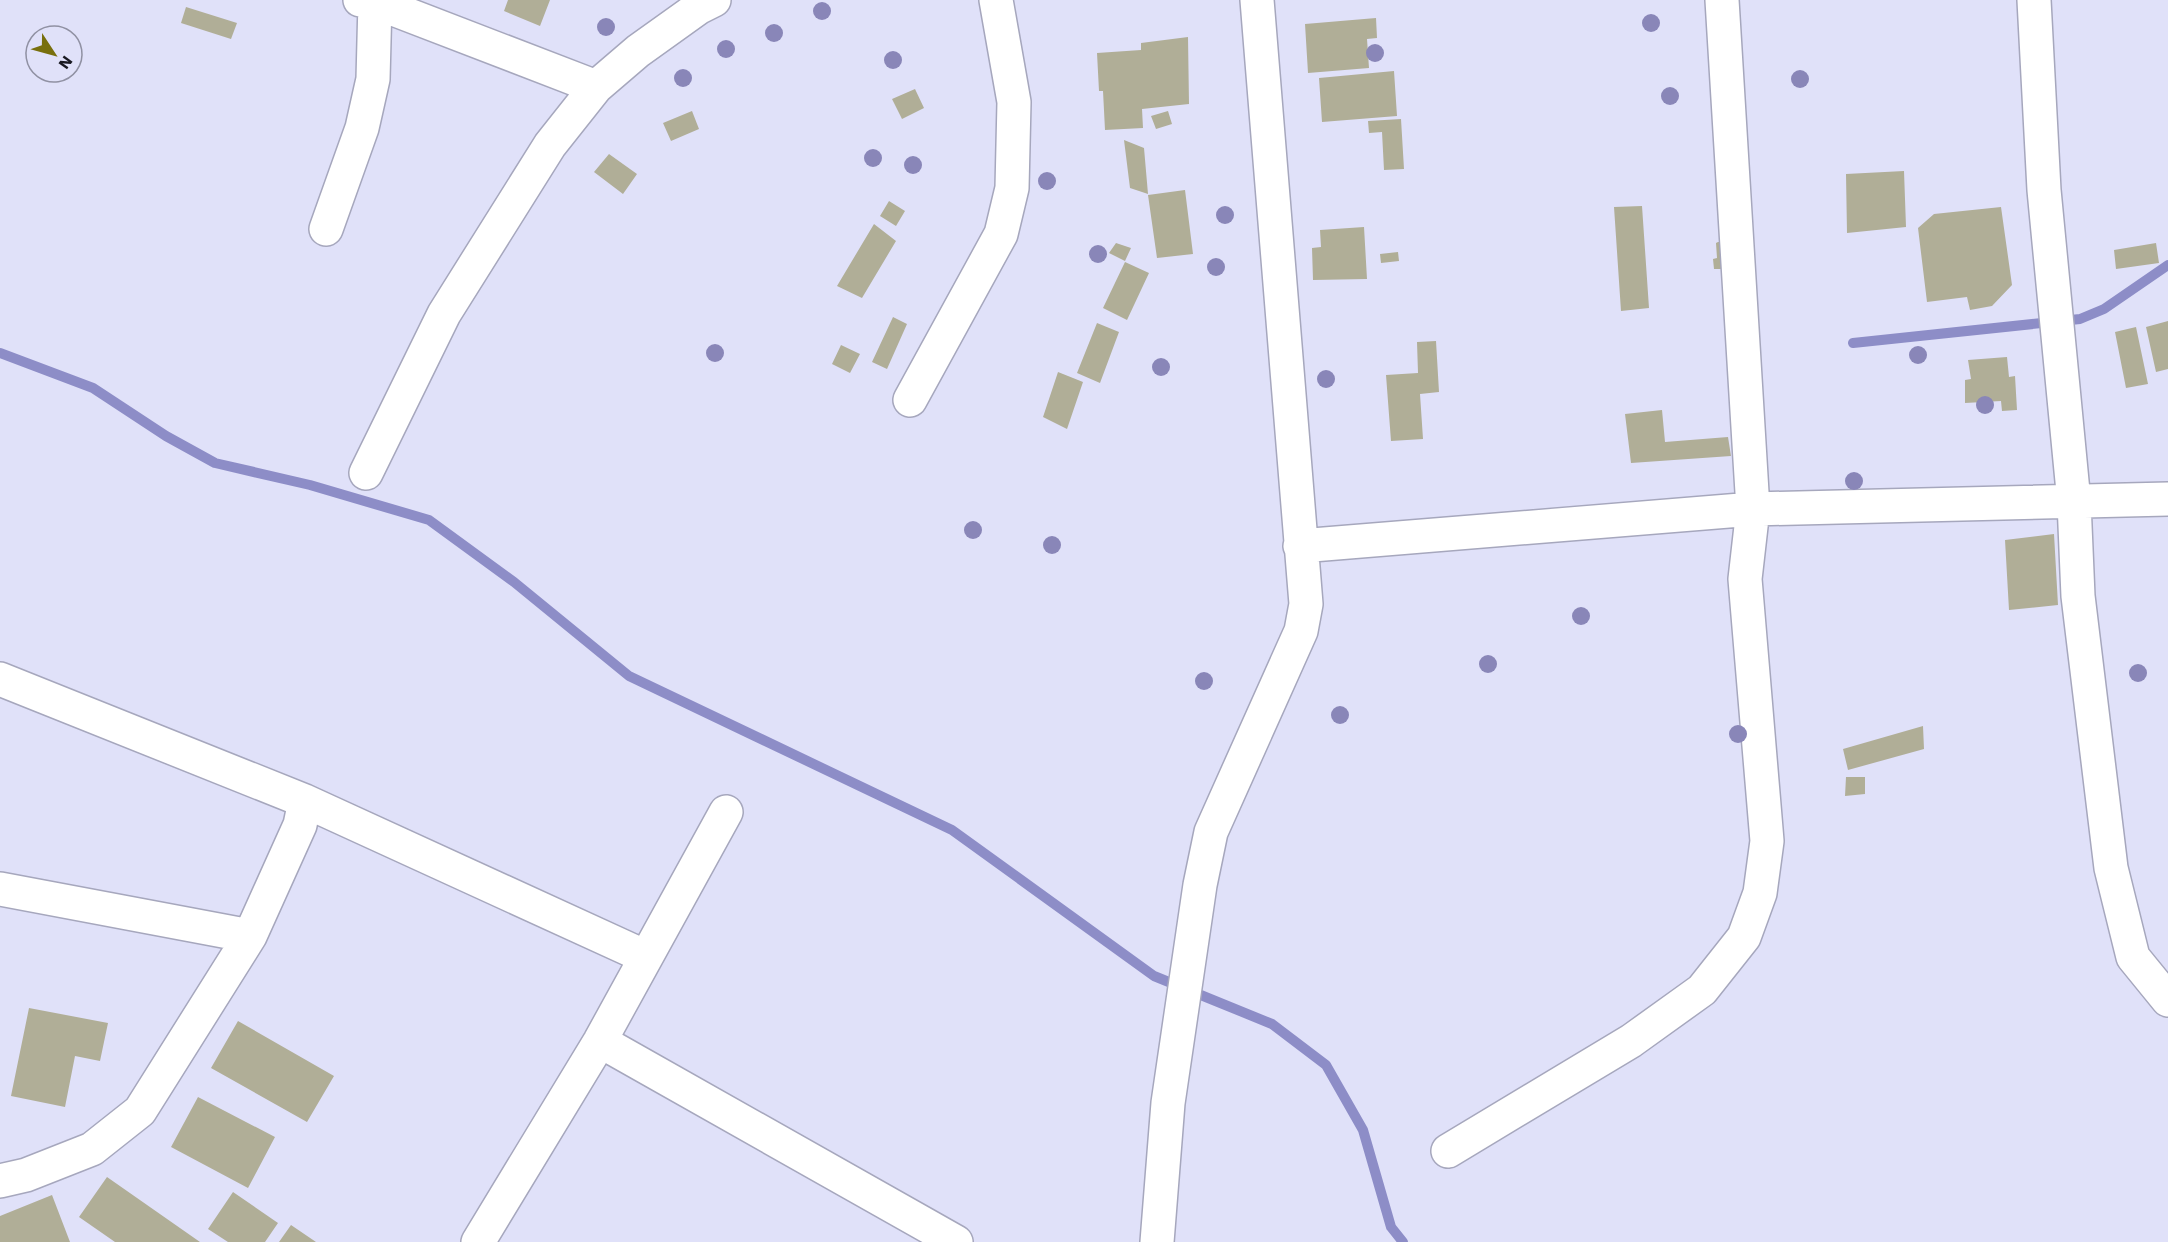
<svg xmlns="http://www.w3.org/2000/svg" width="2168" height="1242" font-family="'Work Sans',sans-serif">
<rect width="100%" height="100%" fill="#e0e1f9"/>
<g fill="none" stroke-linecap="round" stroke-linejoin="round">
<path stroke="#8d8dc7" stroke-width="10" d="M1853 343 2080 319 2104 309 2168 265
M0 353 93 388 166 436 215 463 310 485 429 520 514 582 629 676 952 830 1154 976 1272 1024 1326 1065 1363 1130 1391 1227 1403 1242"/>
</g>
<path fill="#b0ae97" d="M508 0H550L540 26 504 11Z
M186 7 237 23 231 39 181 23Z
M1376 18 1377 38 1367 39 1369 68 1308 73 1305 24Z
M1188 37 1189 104 1142 109 1143 128 1105 130 1103 91H1099L1097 53 1141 50V43Z
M1394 71 1397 116 1322 122 1319 78Z
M915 89 924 108 902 119 892 99Z
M692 111 699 129 671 141 663 123Z
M1168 111 1172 124 1156 129 1151 116Z
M1401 119 1404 169 1384 170 1382 132 1369 133 1368 121Z
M1124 140 1144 148 1148 194 1130 188Z
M609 154 637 174 623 194 594 172Z
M1904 171 1906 227 1847 233 1846 174Z
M1185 190 1193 254 1157 258 1148 195Z
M889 201 905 211 896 226 880 216Z
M1642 206 1649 308 1621 311 1614 207Z
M2001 207 2012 285 1992 306 1970 310 1967 297 1927 302 1918 228 1934 214Z
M874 224 896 241 862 298 837 286Z
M1364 227 1367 279 1313 280 1312 248 1321 247 1320 230Z
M1718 242H1720L1722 269H1714L1713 259 1717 258 1716 243Z
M1116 243 1131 248 1125 261 1109 253Z
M2156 243 2159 263 2116 269 2114 250Z
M1398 252 1399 261 1381 263 1380 254Z
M1125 262 1149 273 1127 320 1103 308Z
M893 317 907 324 887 369 872 362Z
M2168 321V369L2156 372 2146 327Z
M1097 323 1119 332 1100 383 1077 373Z
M2136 327 2148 384 2126 388 2115 332Z
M1436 341 1439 392 1420 394 1423 439 1391 441 1386 375 1418 373 1417 342Z
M841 345 860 354 850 373 832 364Z
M2007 357 2009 377 2015 376 2017 410 2002 411 2001 401 1965 403V380L1971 379 1968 360Z
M1058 372 1083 382 1067 429 1043 417Z
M1662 410 1665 442 1728 437 1731 456 1631 463 1625 414Z
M2054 534 2058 605 2009 610 2005 540Z
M1923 726 1924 749 1848 770 1843 749Z
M1846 777H1865V794L1845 796Z
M29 1008 108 1023 100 1061 75 1056 65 1107 11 1096Z
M238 1021 334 1076 307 1122 211 1068Z
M198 1097 275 1137 248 1188 171 1147Z
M107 1177 200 1242H115L79 1217Z
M233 1192 278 1223 265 1242H228L208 1229Z
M52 1195 70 1242H0V1216Z
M291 1225 316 1242H279Z"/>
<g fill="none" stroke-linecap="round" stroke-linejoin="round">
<g stroke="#a6a7bd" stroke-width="36">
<path id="street" d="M360 0 375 2 596 87
M2034 0 2044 190 2074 502 2078 596 2111 868 2133 957 2168 1000
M326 229 362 128 373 79 375 2
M910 400 1001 234 1012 188 1014 102 996 0
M366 473 444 314 550 145 596 87 638 51 698 8 714 0
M1300 546 1753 509 2168 499
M0 679 305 801 646 957
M0 889 250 936
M600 1041 956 1242
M1448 1151 1631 1041 1702 990 1744 937 1760 893 1767 841 1745 579 1753 509 1722 0
M0 1181 26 1175 92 1149 140 1111 250 936 300 825 305 801
M478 1242 600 1041 726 812
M1157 1242 1168 1103 1200 885 1211 832 1301 631 1306 604 1257 0"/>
</g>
<use href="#street" stroke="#fff" stroke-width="33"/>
</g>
<g fill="#8986b8">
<circle cx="822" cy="11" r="9"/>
<circle cx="1651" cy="23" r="9"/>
<circle cx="606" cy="27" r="9"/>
<circle cx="774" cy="33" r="9"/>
<circle cx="726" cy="49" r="9"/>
<circle cx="1375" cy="53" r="9"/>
<circle cx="893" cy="60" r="9"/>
<circle cx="683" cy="78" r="9"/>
<circle cx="1800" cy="79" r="9"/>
<circle cx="1670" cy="96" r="9"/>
<circle cx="873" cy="158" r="9"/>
<circle cx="913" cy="165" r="9"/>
<circle cx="1047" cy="181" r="9"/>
<circle cx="1225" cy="215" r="9"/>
<circle cx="1098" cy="254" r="9"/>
<circle cx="1216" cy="267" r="9"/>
<circle cx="715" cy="353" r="9"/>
<circle cx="1918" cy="355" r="9"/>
<circle cx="1161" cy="367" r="9"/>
<circle cx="1326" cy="379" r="9"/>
<circle cx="1985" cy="405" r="9"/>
<circle cx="1854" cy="481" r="9"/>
<circle cx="973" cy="530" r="9"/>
<circle cx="1052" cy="545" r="9"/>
<circle cx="1581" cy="616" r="9"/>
<circle cx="1488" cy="664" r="9"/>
<circle cx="2138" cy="673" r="9"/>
<circle cx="1204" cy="681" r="9"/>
<circle cx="1340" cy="715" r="9"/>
<circle cx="1738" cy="734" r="9"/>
</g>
<g transform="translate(54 54) rotate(126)"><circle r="28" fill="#e0e1f9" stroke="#9091a3" stroke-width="1.5"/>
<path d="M0-4.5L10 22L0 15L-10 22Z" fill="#786f0d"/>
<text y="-9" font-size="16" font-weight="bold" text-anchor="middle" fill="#181821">N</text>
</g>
</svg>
